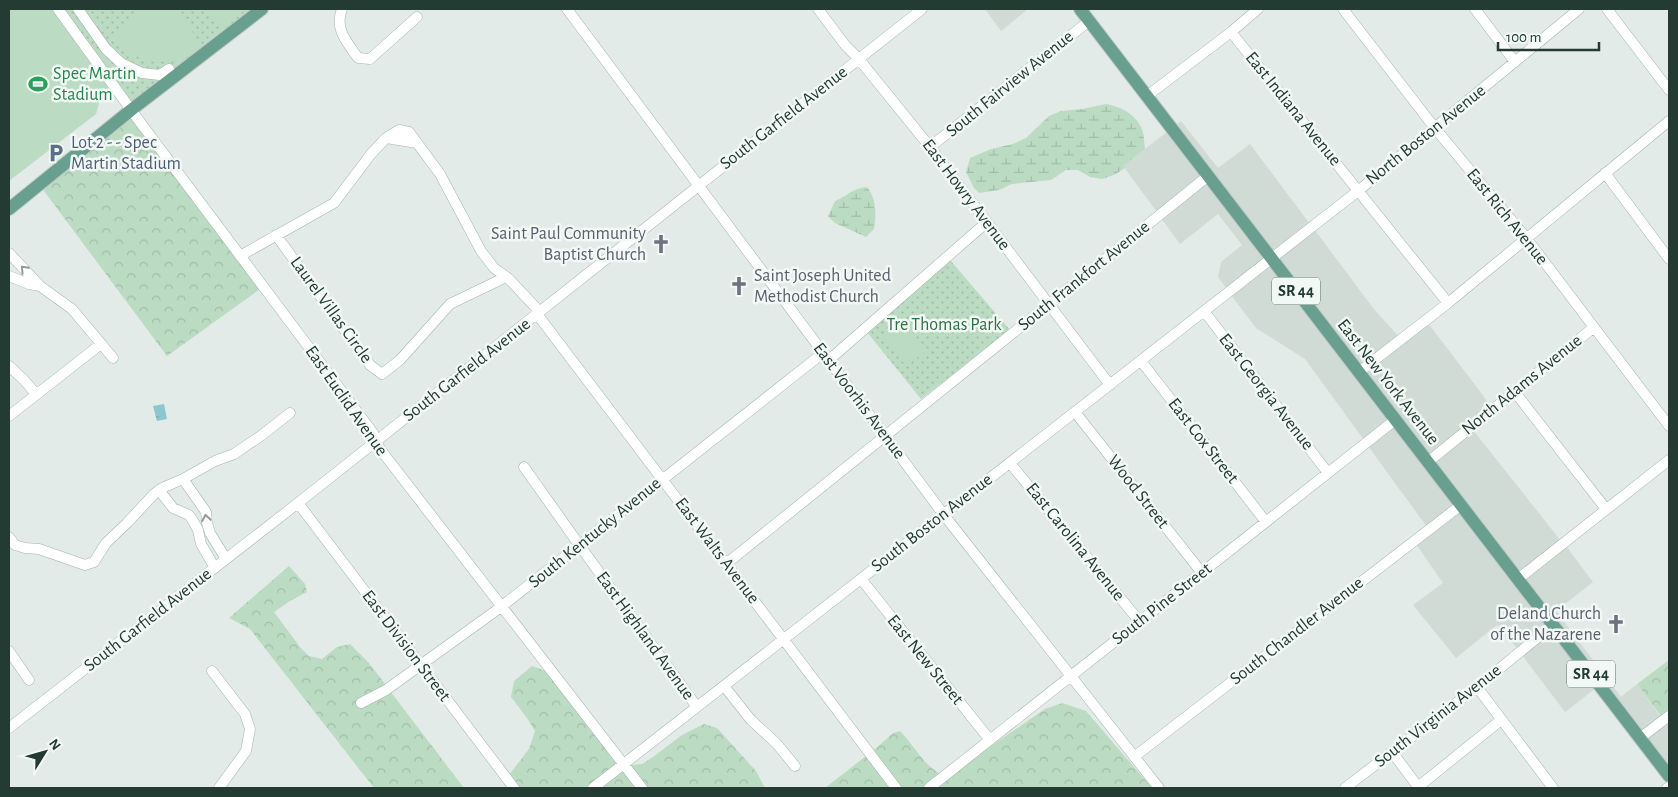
<svg xmlns="http://www.w3.org/2000/svg" width="1678" height="797" font-family="'Alegreya Sans',sans-serif">
<defs>
<pattern id="green-dots" width="8" height="8" patternUnits="userSpaceOnUse" patternTransform="scale(1.25)"><rect width="8" height="8" fill="#bcdbc3"/><path d="M2 2h.1M6 6h.1" fill="none" stroke="#a1bda8" stroke-width="1.8" stroke-linecap="round"/></pattern>
<pattern id="forest-crowns" width="20" height="18" patternUnits="userSpaceOnUse" patternTransform="scale(1.25)"><rect width="20" height="18" fill="#bcdbc3"/><path d="M2 6a3 3 0 1 1 6 0M12 15a3 3 0 1 1 6 0" fill="none" stroke="#a1bda8"/></pattern>
<pattern id="wetland-marsh" width="20" height="14" patternUnits="userSpaceOnUse" patternTransform="scale(1.25)"><rect width="20" height="14" fill="#bcdbc3"/><path d="M1 5h8M5 5V1M11 12h8M15 12V8" fill="none" stroke="#a1bda8"/></pattern>
<pattern id="water-ripples" width="26" height="14" patternUnits="userSpaceOnUse" patternTransform="scale(1.25)"><rect width="26" height="14" fill="#8dc7ce"/><path d="M2 4q2-2 4 0t4 0M15 11q2-2 4 0t4 0" fill="none" stroke="#73a3a8"/></pattern>
</defs>
<rect width="100%" height="100%" fill="#e2ebe7"/>
<path fill="#d0dbd5" d="M985 9H1028L1001 31Z
M1181 121 1218 168 1250 144 1310 224 1272 253 1175 126Z
M1168 131 1203 175 1157 212 1123 166Z
M1207 181 1266 258 1227 289 1218 277 1221 262 1242 245 1218 214 1180 244 1161 218Z
M1314 229 1373 308 1399 337 1360 367 1277 259Z
M1271 264 1390 420 1364 440 1305 359 1256 328 1231 295Z
M1428 323 1491 406 1429 457 1364 373Z
M1395 425 1456 505 1427 527 1368 446Z
M1473 430 1561 541 1519 574 1433 462Z
M1460 510 1548 624 1518 649 1497 625 1456 658 1413 605 1443 583 1416 544Z
M1566 546 1593 582 1556 611 1621 697 1637 684 1659 715 1669 709V714L1641 733 1523 580Z
M1552 630 1596 688 1565 712 1522 655Z
M1669 723V770L1645 739Z"/>
<path fill="url(#green-dots)" d="M63 9H257L132 105Z
M950 260 1010 330 921 399 867 332Z"/>
<path fill="url(#forest-crowns)" d="M130 115 260 289 167 356 41 187Z
M289 566 305 584 307 592 290 601 274 612 300 647 309 656 322 659 337 647 350 644 368 662 386 685 356 702 359 708 390 691 464 788H374L250 629 229 618Z
M1669 660V709L1660 715 1637 684Z
M532 666 546 671 618 764 588 788H519L509 775 529 749 535 731 527 718 511 697 514 681Z
M1062 703 1086 711 1152 788H935L968 762 1045 709Z
M704 724 717 728 756 771 765 788H647L629 765 642 764 653 757 682 735Z
M900 731C914 745 924 766 941 774L924 788H902L872 752 893 733Z
M866 756 891 788H825Z
M623 770 637 788H599Z"/>
<path fill="url(#wetland-marsh)" d="M1106 104C1119 106 1133 113 1140 125 1144 131 1144 142 1145 149L1123 166 1125 168 1114 175 1102 179 1090 177 1078 170H1066L1051 180 1012 184 999 190 979 193 974 188 966 172 970 158 991 149 1013 144 1026 138 1049 116 1061 111 1082 109Z
M867 187C877 200 876 214 874 229L866 237 835 223 828 216 835 201C848 196 852 188 867 187Z"/>
<path fill="#bcdbc3" d="M9 9H52L111 91 100 100 96 114 9 181Z
M140 9H179L202 48C180 66 148 67 125 49 120 45 116 40 111 35Z
M205 9H245L240 15 226 26 213 19Z
M905 322 926 351 906 366 884 336Z"/>
<path fill="url(#water-ripples)" d="M164 404 167 419 157 421 153 406Z"/>
<g fill="none" stroke-linecap="round" stroke-linejoin="round">
<g stroke="#a5b3ad" stroke-width="11">
<path id="minor" d="M58 9 137 118 373 433 380 449 642 788
M78 9 106 49 121 63 142 73 160 75 169 69
M342 9C334 29 347 42 358 58L370 59 417 17
M567 9 944 515 1159 788
M818 9 845 45 858 58 930 147 1110 385
M1343 9 1434 127 1527 239 1669 426
M1475 9 1515 62
M1607 9 1669 90
M1231 32 1448 303
M1147 96 1231 32 1258 9
M386 138 417 143
M930 147 1089 21
M1605 173 1669 259
M276 235 370 365 382 374 400 360 450 304 506 277
M9 253 40 286 29 284 9 276
M240 256 334 203 371 154 386 138 399 130 409 132 440 174 481 251 494 268 508 278 540 312
M40 286 72 309 113 358
M1204 311 1328 473
M537 314 896 788
M829 360 987 222
M1141 361 1266 522
M9 366 24 380 36 394
M1359 372 1448 303 1669 121
M1514 391 1606 509
M1075 412 1202 573
M9 416 101 344
M1428 462 1593 328
M1010 463 1140 622
M524 467 580 546 697 707
M183 479 206 512 207 523 210 533 226 559
M159 490 173 508 189 515 192 519 198 530 201 544 215 568
M298 503 514 788
M9 537 15 545 25 548 39 549 85 565 94 562 106 543 127 523 154 494 162 488 183 479 215 461 234 454 262 435 290 413
M726 564 1208 176
M861 579 990 740
M1518 579 1669 460
M9 651 29 680
M212 671 245 714 250 729 246 751 219 788
M724 686 751 720 776 743 795 766
M1477 687 1553 788
M361 703 386 690 501 607 823 353
M9 728 298 503 922 9
M1640 738 1669 716
M1392 752 1419 788
M1134 757 1461 505
M1418 787 1501 720
M593 788 1358 191 1579 9
M929 788 1395 420
M1345 788 1477 687 1553 625
M1667 788 1669 787"/>
</g>
<g stroke="#c1c8c6" stroke-width="14">
<path id="major" d="M1080 9 1669 776
M9 209 131 110 262 9"/>
</g>
<use href="#minor" stroke="#fff" stroke-width="10"/>
<use href="#major" stroke="#699f8e" stroke-width="12"/>
</g>
<defs><path id="oneway-chevron" d="M-2-3.5L2.5 0L-2 3.5" fill="none" stroke-width="1.6" stroke-linecap="round" stroke-linejoin="round" transform="scale(1.25)"/></defs>
<g stroke="#919d99">
<use href="#oneway-chevron" transform="translate(24 269) rotate(-134)"/>
<use href="#oneway-chevron" transform="translate(206 518) rotate(-99)"/>
</g>
<defs>
<g id="stadium-bare" transform="scale(1.5)"><path d="M0-5a6.5 5 0 1 0 0 10a6.5 5 0 1 0 0-10ZM-3.5-1.8h7v3.6h-7Z" fill="#2e9e5b" stroke="#f2f8f5" stroke-width="2.5" paint-order="stroke"/></g>
<g id="parking-bare" transform="scale(1.5)"><path d="M-3.5-5.5H1a3.5 3.5 0 0 1 0 7H-1V5.5H-3.5ZM-1-3.4V-.6H.8a1.4 1.4 0 0 0 0-2.8Z" fill="#5c6f8a" stroke="#f2f8f5" stroke-width="2.5" paint-order="stroke"/></g>
<g id="church-bare" transform="scale(1.5)"><path d="M-1.2-6h2.4v3.5h3.3v2.4h-3.3V6h-2.4V-.1h-3.3v-2.4h3.3Z" fill="#6b7280" stroke="#f2f8f5" stroke-width="2.5" paint-order="stroke"/></g>
</defs>
<g fill-rule="evenodd">
<use href="#stadium-bare" x="38" y="84"/>
<use href="#parking-bare" x="56" y="153"/>
<use href="#church-bare" x="661" y="244"/>
<use href="#church-bare" x="739" y="286"/>
<use href="#church-bare" x="1616" y="624"/>
</g>
<g text-anchor="middle" dominant-baseline="central" stroke-width="5" stroke-linejoin="round" paint-order="stroke">
<g fill="#f2f8f5" stroke="#61746d" stroke-width="1">
<rect x="1272" y="277.5" width="48" height="27" rx="4"/>
<rect x="1567" y="660.5" width="48" height="27" rx="4"/>
</g>
<g font-size="16" font-weight="bold" fill="#233b33">
<text x="1296" y="291">SR 44</text>
<text x="1591" y="674">SR 44</text>
</g>
<g font-size="18" fill="#27864d" stroke="#f2f8f5" text-anchor="start">
<text x="53" y="74">Spec Martin<tspan x="53" dy="21">Stadium</tspan></text>
</g>
<g font-size="18" fill="#233b33" stroke="#f2f8f5">
<text transform="translate(1010 84) rotate(-39)">South Fairview Avenue</text>
<text transform="translate(1293 109) rotate(51)">East Indiana Avenue</text>
<text transform="translate(784 118) rotate(-38)">South Garfield Avenue</text>
<text transform="translate(1426 135) rotate(-39)">North Boston Avenue</text>
<text transform="translate(966 195) rotate(53)">East Howry Avenue</text>
<text transform="translate(1507 217) rotate(51)">East Rich Avenue</text>
<text transform="translate(1084 276) rotate(-39)">South Frankfort Avenue</text>
<text transform="translate(331 310) rotate(54)">Laurel Villas Circle</text>
<text transform="translate(467 370) rotate(-38)">South Garfield Avenue</text>
<text transform="translate(1388 382) rotate(52)">East New York Avenue</text>
<text transform="translate(1522 385) rotate(-39)">North Adams Avenue</text>
<text transform="translate(1266 392) rotate(52)">East Georgia Avenue</text>
<text transform="translate(346 401) rotate(55)">East Euclid Avenue</text>
<text transform="translate(859 401) rotate(53)">East Voorhis Avenue</text>
<text transform="translate(1203 441) rotate(52)">East Cox Street</text>
<text transform="translate(1138 492) rotate(52)">Wood Street</text>
<text transform="translate(932 523) rotate(-38)">South Boston Avenue</text>
<text transform="translate(595 533) rotate(-39)">South Kentucky Avenue</text>
<text transform="translate(1075 542) rotate(51)">East Carolina Avenue</text>
<text transform="translate(717 551) rotate(53)">East Walts Avenue</text>
<text transform="translate(1162 604) rotate(-38)">South Pine Street</text>
<text transform="translate(148 620) rotate(-38)">South Garfield Avenue</text>
<text transform="translate(1297 631) rotate(-38)">South Chandler Avenue</text>
<text transform="translate(645 636) rotate(54)">East Highland Avenue</text>
<text transform="translate(406 646) rotate(53)">East Division Street</text>
<text transform="translate(925 660) rotate(51)">East New Street</text>
<text transform="translate(1438 716) rotate(-38)">South Virginia Avenue</text>
</g>
<g font-size="18" fill="#4e5e75" stroke="#f2f8f5" text-anchor="start">
<text x="71" y="143">Lot 2 - - Spec<tspan x="71" dy="21">Martin Stadium</tspan></text>
</g>
<g font-size="18" fill="#5b616d" stroke="#f2f8f5" text-anchor="end">
<text x="646" y="234">Saint Paul Community<tspan x="646" dy="21">Baptist Church</tspan></text>
<text x="754" y="276" text-anchor="start">Saint Joseph United<tspan x="754" dy="21">Methodist Church</tspan></text>
<text x="1601" y="614">Deland Church<tspan x="1601" dy="21">of the Nazarene</tspan></text>
</g>
<g font-size="18" fill="#2f7045" stroke="#f2f8f5">
<text x="944" y="325">Tre Thomas Park</text>
</g>
</g>
<rect width="1678" height="797" fill="none" stroke="#233b33" stroke-width="20"/>
<g transform="translate(45 752) rotate(53)" stroke="#f2f8f5" stroke-width="4" paint-order="stroke">
<path d="M0-4L9 19L0 12L-9 19Z" fill="#233b33"/>
<text y="-8" font-size="14" font-weight="bold" text-anchor="middle" fill="#233b33">N</text>
</g>
<path d="M1498 42v8h101v-8" fill="none" stroke="#233b33" stroke-width="2.5"/>
<text x="1506" y="42" font-size="15" fill="#233b33" stroke="#f2f8f5" stroke-width="4" paint-order="stroke">100 m</text>
</svg>
